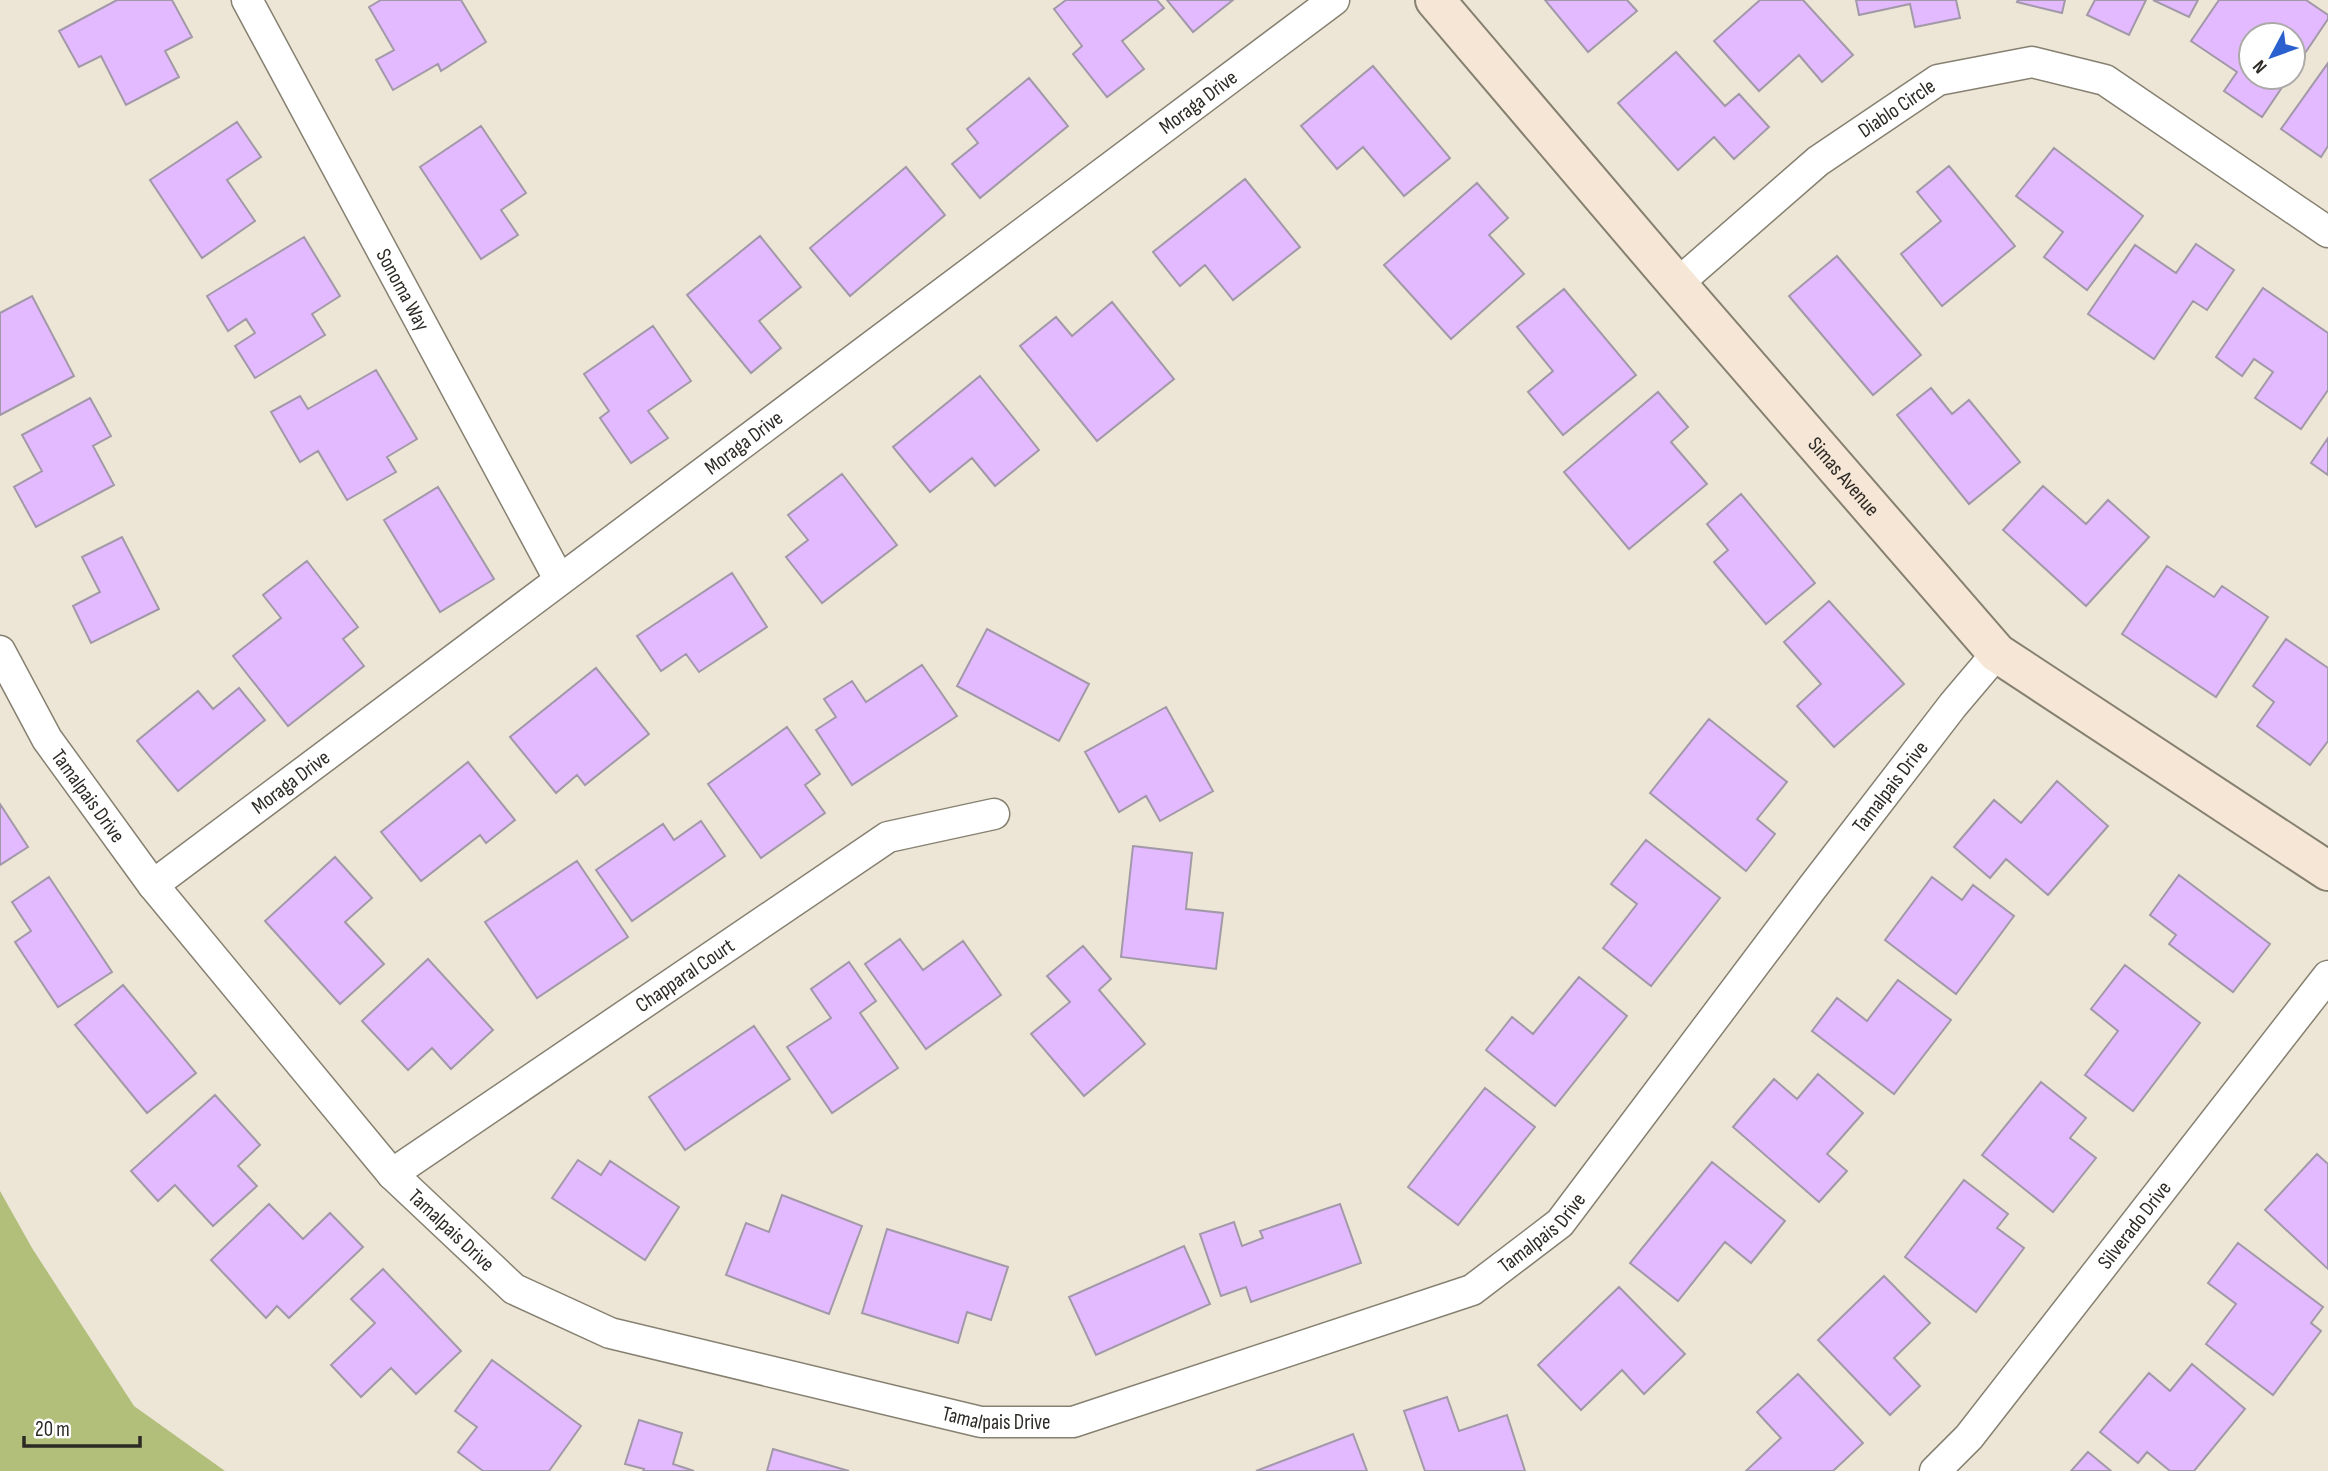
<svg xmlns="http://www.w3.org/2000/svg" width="2328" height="1471" font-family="'Sofia Sans Condensed',sans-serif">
<rect width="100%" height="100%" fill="#ede6d6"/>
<path fill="#b1bf7b" d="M0 1191 32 1248 134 1406 225 1471H0Z"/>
<path fill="#e3b9ff" stroke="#a299a8" stroke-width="2" d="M117 0H172L192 37 165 51 179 77 126 105 101 56 79 67 59 31Z
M381 0H461L486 42 441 71 438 64 393 90 376 60 394 50 369 7Z
M1066 0H1157L1164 8 1122 41 1144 69 1107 97 1073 54 1082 46 1054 9Z
M1167 0H1233L1193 32Z
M1545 0H1627L1637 11 1588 52Z
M1760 0H1803L1853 55 1822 82 1799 55 1759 91 1714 41Z
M1856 0H1956L1960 18 1915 27 1910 4 1859 15Z
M2018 0H2065L2062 13 2017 2Z
M2095 0H2146L2129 35 2087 15Z
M2153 0H2198L2189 17Z
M2219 0H2306L2328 15V19L2293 71V35H2251V77H2289L2262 117 2224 91 2237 72 2191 41Z
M1676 52 1725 106 1739 94 1769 127 1734 159 1714 137 1678 170 1618 103Z
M2328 63V146L2321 157 2281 129Z
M1373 66 1450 158 1404 196 1363 147 1337 169 1301 126Z
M1029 78 1068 126 980 198 952 164 978 143 967 129Z
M237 122 261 157 227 180 255 221 202 258 150 180Z
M481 126 526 193 501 210 518 235 481 259 420 167Z
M2054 148 2143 216 2087 290 2044 257 2063 232 2016 196Z
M1949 166 2015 246 1942 306 1901 254 1941 221 1917 192Z
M906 167 945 215 850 296 810 248Z
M1245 179 1300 247 1233 300 1205 265 1180 286 1153 252Z
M1477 183 1508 218 1489 235 1524 274 1451 339 1384 265Z
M760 236 801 287 759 321 781 348 751 373 687 295Z
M304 237 340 296 312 314 325 335 255 378 235 346 255 333 246 319 228 331 207 296Z
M2196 244 2234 270 2207 310 2193 301 2154 359 2088 314 2135 245 2176 273Z
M1837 256 1921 355 1873 395 1789 296Z
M2263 288 2328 333V390L2301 429 2255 398 2273 372 2254 359 2242 376 2216 357Z
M1564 289 1636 375 1563 435 1528 392 1553 371 1517 327Z
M32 296 74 376 0 415V313Z
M1112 302 1174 379 1097 441 1020 346 1056 317 1072 336Z
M653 326 691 381 648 411 668 438 631 463 600 418 609 411 584 374Z
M376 370 417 439 387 457 396 472 347 500 318 451 300 462 271 412 300 396 308 409Z
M980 376 1039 450 995 486 972 458 930 492 893 447Z
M1931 388 1952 414 1969 400 2020 462 1969 504 1897 415Z
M1658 392 1688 427 1671 442 1707 484 1629 549 1564 472Z
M90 398 111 436 93 446 114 485 36 527 14 487 42 471 22 435Z
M2328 438V475L2311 463Z
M842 474 897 545 822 603 786 557 808 540 788 515Z
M2043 486 2086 524 2108 500 2149 537 2086 606 2003 530Z
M438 487 494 579 440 612 384 520Z
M1741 494 1815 583 1766 624 1714 562 1728 550 1707 524Z
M122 537 159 609 91 643 73 606 100 592 82 557Z
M307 561 358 627 343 639 364 666 288 726 233 656 281 618 263 595Z
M2167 566 2214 597 2222 586 2268 617 2216 697 2122 634Z
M732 573 767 627 699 672 686 654 661 671 637 636Z
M1829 601 1904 684 1834 747 1797 706 1821 684 1784 642Z
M987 629 1089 684 1059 741 957 686Z
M2286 639 2328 668V741L2310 765 2257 726 2274 702 2253 686Z
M922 665 957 716 852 785 816 730 836 717 824 699 852 681 866 702Z
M596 668 649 734 585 785 577 775 556 793 510 737Z
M239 688 265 720 178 791 137 741 198 691 213 709Z
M1166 707 1213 791 1160 821 1146 796 1119 812 1085 752Z
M1709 719 1787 782 1757 819 1775 834 1746 871 1650 793Z
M787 727 820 774 805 785 825 813 761 858 708 784Z
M468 762 515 820 486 843 480 835 421 881 381 832Z
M2057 781 2108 826 2048 895 2006 859 1990 878 1954 847 1994 800 2021 823Z
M0 804 28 847 0 865Z
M701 821 725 856 632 921 596 870 663 824 674 840Z
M1646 840 1720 898 1651 986 1603 948 1637 904 1611 884Z
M1133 846 1192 853 1186 909 1223 913 1216 969 1121 957Z
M335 857 372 898 345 922 384 964 340 1004 265 921Z
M577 861 628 937 537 998 485 922Z
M2179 875 2270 944 2233 992 2169 944 2176 935 2150 915Z
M49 877 112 972 58 1007 15 942 31 931 12 902Z
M1932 877 1962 900 1973 885 2014 916 1956 994 1885 940Z
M900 939 923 970 963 941 1001 995 926 1049 865 964Z
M1083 946 1111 979 1099 990 1145 1044 1084 1096 1031 1034 1070 1002 1047 976Z
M428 959 493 1030 451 1069 432 1048 408 1070 362 1021Z
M849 962 876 1001 860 1013 898 1068 832 1113 787 1047 831 1018 811 989Z
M2125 965 2200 1023 2133 1111 2085 1075 2118 1031 2091 1009Z
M1579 977 1627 1016 1555 1106 1486 1050 1512 1017 1533 1034Z
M1898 980 1951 1020 1894 1094 1812 1031 1837 998 1867 1021Z
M123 985 196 1073 147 1113 75 1025Z
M754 1026 790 1079 685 1150 649 1097Z
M1818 1074 1863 1113 1827 1154 1847 1171 1819 1202 1733 1127 1774 1079 1797 1099Z
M2041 1082 2086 1118 2070 1138 2096 1158 2053 1212 1982 1155Z
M1485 1088 1535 1127 1458 1225 1408 1187Z
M215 1095 260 1145 238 1166 257 1186 213 1226 175 1185 158 1201 131 1171Z
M2317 1154 2328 1164V1269L2265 1210Z
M578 1160 601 1175 610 1161 679 1207 645 1260 552 1198Z
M1712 1162 1785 1221 1751 1263 1725 1242 1678 1301 1630 1263Z
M1964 1180 2008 1214 1997 1228 2024 1248 1976 1312 1905 1257Z
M782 1195 862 1226 829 1314 726 1275 746 1223 769 1232Z
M269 1204 303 1239 330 1213 363 1247 289 1318 277 1306 266 1318 211 1260Z
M1340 1204 1361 1263 1251 1302 1246 1287 1221 1296 1200 1234 1234 1222 1242 1246 1263 1238 1260 1231Z
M887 1229 1008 1267 991 1320 967 1312 958 1343 862 1313Z
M2238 1243 2323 1307 2311 1323 2321 1331 2273 1395 2206 1344 2236 1304 2208 1283Z
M1184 1246 1210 1304 1096 1355 1069 1297Z
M383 1269 461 1351 416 1394 391 1368 361 1397 331 1365 375 1323 351 1299Z
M1884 1276 1930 1323 1894 1358 1920 1386 1890 1415 1818 1340Z
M1619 1287 1685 1354 1644 1394 1622 1370 1581 1410 1538 1365Z
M492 1360 581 1426 549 1471H483L458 1452 477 1427 455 1411Z
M2192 1364 2245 1409 2194 1471H2170L2147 1452 2138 1463 2100 1432 2149 1373 2170 1391Z
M1798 1374 1863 1443 1833 1471H1746L1781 1438 1757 1412Z
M1447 1397 1459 1431 1507 1415 1525 1471H1425L1404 1411Z
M639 1420 682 1433 673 1464 694 1471H643L644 1469 625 1464Z
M1353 1434 1367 1471H1256Z
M773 1449 849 1471H767Z
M2088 1452 2111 1471H2071Z"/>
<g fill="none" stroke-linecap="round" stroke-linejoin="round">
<g stroke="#868071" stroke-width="33">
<g id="street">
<path id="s1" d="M247 0 559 579"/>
<path id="s2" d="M1677 284 1818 161 1938 80 2032 62 2105 80 2328 232"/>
<path id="s3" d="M0 651 47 739 153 885 392 1174 514 1289 610 1333 981 1422H1073L1472 1290 1560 1223 1812 888 1953 705 1997 653"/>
<path id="s4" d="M153 885 1334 0"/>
<path id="s5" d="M392 1174 888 837 994 814"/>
<path id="s6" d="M1935 1471 1969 1437 2328 976"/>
</g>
</g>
<g stroke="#868071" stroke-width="42">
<g id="secondary">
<path id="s7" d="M1435 0 1677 284 1997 653 2328 871"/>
</g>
</g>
<use href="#street" stroke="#fff" stroke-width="30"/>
<use href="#secondary" stroke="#f5e6d6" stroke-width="38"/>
</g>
<g text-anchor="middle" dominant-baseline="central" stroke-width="7" stroke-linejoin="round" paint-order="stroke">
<g font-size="21" fill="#2d2a25" stroke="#fff">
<text stroke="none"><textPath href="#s4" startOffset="1306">Moraga Drive</textPath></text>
<text stroke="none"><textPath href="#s2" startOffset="282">Diablo Circle</textPath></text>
<text stroke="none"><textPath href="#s1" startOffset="329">Sonoma Way</textPath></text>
<text stroke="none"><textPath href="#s4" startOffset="738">Moraga Drive</textPath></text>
<text stroke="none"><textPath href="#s7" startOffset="628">Simas Avenue</textPath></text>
<text stroke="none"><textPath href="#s4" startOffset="172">Moraga Drive</textPath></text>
<text stroke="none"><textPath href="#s3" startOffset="2480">Tamalpais Drive</textPath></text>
<text stroke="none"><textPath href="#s3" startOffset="170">Tamalpais Drive</textPath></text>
<text stroke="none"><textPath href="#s5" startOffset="354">Chapparal Court</textPath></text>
<text stroke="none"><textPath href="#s6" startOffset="317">Silverado Drive</textPath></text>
<text stroke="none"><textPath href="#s3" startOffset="737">Tamalpais Drive</textPath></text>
<text stroke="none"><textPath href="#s3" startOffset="1913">Tamalpais Drive</textPath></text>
<text stroke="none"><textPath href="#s3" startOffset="1325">Tamalpais Drive</textPath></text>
</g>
</g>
<g transform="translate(2272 56) rotate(229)"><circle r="33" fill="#ffffff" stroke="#abaaa8" stroke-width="2"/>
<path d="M0-5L12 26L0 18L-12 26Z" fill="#2a61cf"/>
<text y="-10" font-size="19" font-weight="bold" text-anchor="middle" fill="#2d2a25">N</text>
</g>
<path d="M24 1436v10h116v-10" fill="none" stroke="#2d2a25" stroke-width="3.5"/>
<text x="35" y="1436" font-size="21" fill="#2d2a25" stroke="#ffffff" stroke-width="5" paint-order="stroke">20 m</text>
</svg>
